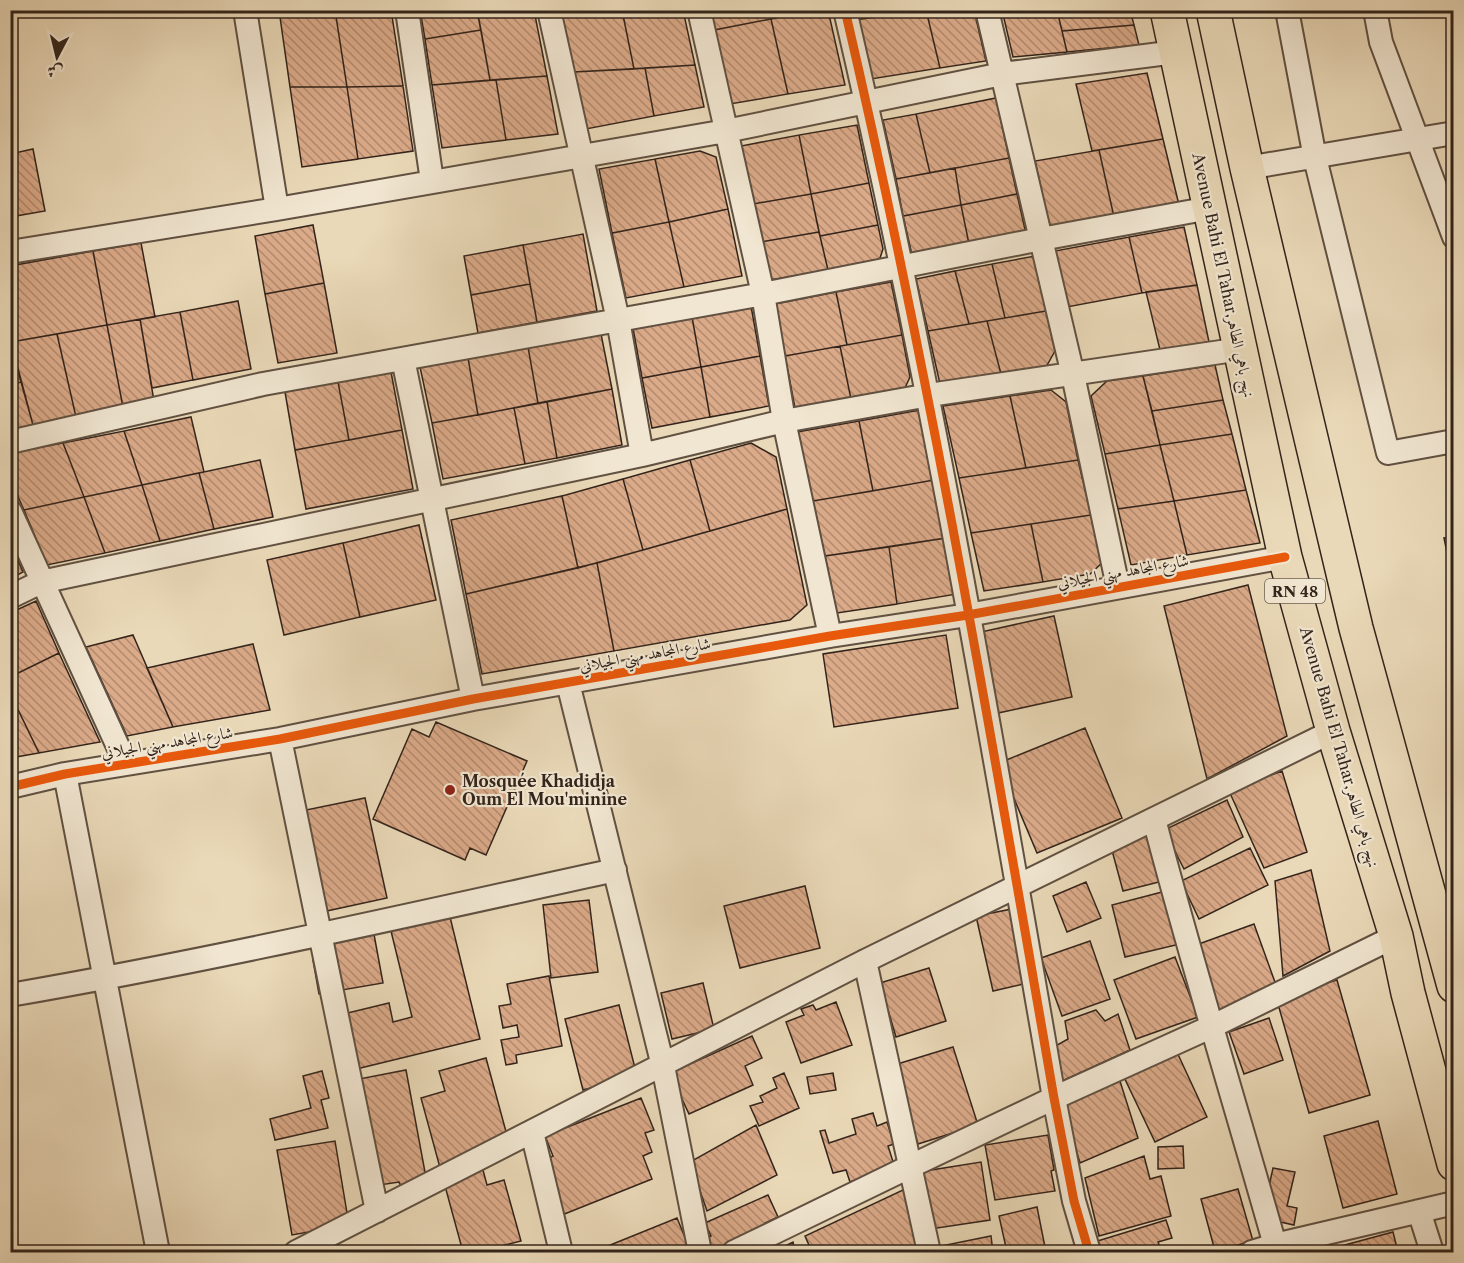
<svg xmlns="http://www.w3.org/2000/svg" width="1464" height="1263" font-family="'Libre Caslon Text',Amiri,serif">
<defs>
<pattern id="building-back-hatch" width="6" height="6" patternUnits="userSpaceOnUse" patternTransform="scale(1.5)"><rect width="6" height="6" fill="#dbaa89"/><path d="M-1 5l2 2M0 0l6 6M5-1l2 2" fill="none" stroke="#b28a6f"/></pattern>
</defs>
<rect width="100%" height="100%" fill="#ead9b8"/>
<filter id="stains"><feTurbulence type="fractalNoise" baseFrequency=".00333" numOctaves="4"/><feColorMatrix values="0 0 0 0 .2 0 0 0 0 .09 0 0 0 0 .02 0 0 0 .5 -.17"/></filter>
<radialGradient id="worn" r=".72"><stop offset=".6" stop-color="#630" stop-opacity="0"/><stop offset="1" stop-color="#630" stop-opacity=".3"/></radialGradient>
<path fill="url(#building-back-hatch)" stroke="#33241b" stroke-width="1.5" d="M279 10H335L347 87H290Z
M335 10H391L403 86 347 87Z
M420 10H477L481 30 425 39Z
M477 10H534L547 76 490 80Z
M622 10H683L695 65 634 69Z
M622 10 634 69 574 72 560 11Z
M710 10H769L771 19 714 30Z
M769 10H819L771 19Z
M819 10H828L845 85 788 94 771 19Z
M854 10H914V11L856 20Z
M918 10H926L940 68 871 79 856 20Z
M926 10H974L986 61 940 68Z
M1002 10H1057L1067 52 1013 57Z
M1057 10H1130L1134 25 1062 31Z
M771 19 788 94 730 104 714 30Z
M1134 25 1139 45 1067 52 1062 31Z
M481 30 490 80 432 85 425 39Z
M695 65 704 107 654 116 645 68Z
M645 68 654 116 586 129 574 72Z
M1147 73 1163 139 1092 151 1076 84Z
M547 76 558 134 506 140 496 80Z
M496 80 506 140 442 148 432 85Z
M403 86 413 151 358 159 347 87Z
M290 87H347L358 159 302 167Z
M996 98 1009 158 930 173 916 114Z
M916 114 930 173 896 179 883 120Z
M857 125 869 183 811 194 799 135Z
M799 135 811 194 753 204 741 146Z
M1163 139 1179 205 1114 217 1099 150Z
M33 149 45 211 10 217V154Z
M1099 150 1114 217 1050 228 1035 161Z
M700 151 716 157 728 209 669 222 655 159Z
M1009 158 1017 194 961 205 955 168Z
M655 159 669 222 612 233 599 169Z
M955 168 961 205 903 216 896 179Z
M869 183 878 225 820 236 811 194Z
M811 194 819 232 761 242 753 204Z
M1017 194 1026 234 969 244 961 205Z
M961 205 969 244 912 255 903 216Z
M728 209 742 276 684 287 669 222Z
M669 222 684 287 626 298 612 233Z
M313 225 324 283 265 294 255 236Z
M878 225 883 249 879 261 828 270 820 236Z
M1184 227 1197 285 1142 293 1129 237Z
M819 232 828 270 770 280 761 242Z
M583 234 597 311 537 322 523 245Z
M1129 237 1142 293 1067 307 1055 251Z
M141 243 155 317 107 325 93 251Z
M523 245 530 284 471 295 464 256Z
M93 251 107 325 11 342 10 266Z
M1035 256 1046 311 1005 318 992 264Z
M992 264 1005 318 969 324 955 271Z
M955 271 969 324 928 331 916 279Z
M891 282 902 335 847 345 836 292Z
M324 283 337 353 278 363 265 294Z
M530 284 537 322 478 333 471 295Z
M1197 285 1209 342 1160 350 1146 292Z
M836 292 847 345 785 356 775 304Z
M238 301 251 369 193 380 180 312Z
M751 306 760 356 701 367 692 317Z
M1046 311 1055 351 1046 367 1001 374 987 321Z
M180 312 193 380 152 388 140 319Z
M692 317 701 367 642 378 633 328Z
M140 319 154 401 123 407 107 325Z
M987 321 1001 374 940 384 928 331Z
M107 325 123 407 76 417 57 334Z
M57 334 76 417 33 425 11 342Z
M601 334 612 389 538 403 528 347Z
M902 335 910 377 904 390 851 399 840 346Z
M10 342 21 382 10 385Z
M840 346 851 399 795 408 785 356Z
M528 347 538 403 478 415 468 358Z
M760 356 769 406 710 417 701 367Z
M468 358 478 415 432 423 420 367Z
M1215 365 1223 400 1152 411 1143 376Z
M701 367 710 417 652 428 642 378Z
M391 372 402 430 349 440 338 382Z
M1143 376 1160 445 1105 454 1091 396 1107 381Z
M21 382 33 425 10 430V385Z
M338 382 349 440 295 450 285 392Z
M612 389 622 445 557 458 547 402Z
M1051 390 1066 402 1078 460 1026 468 1010 396Z
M1010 396 1026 468 959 478 943 406Z
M1223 400 1232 434 1160 445 1152 411Z
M547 402 557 458 525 464 514 408Z
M514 408 525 464 443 479 432 423Z
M920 410 934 480 873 491 859 421Z
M191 417 204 472 142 485 124 431Z
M859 421 873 491 813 501 797 432Z
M402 430 413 489 306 509 295 450Z
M124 431 142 485 84 497 63 443Z
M1232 434 1246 490 1174 501 1160 445Z
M63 443 84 497 24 510 10 479V453Z
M751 443 776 457 787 509 710 531 690 460Z
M1160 445 1174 501 1118 509 1105 454Z
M260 460 273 517 214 529 199 473Z
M690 460 710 531 643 550 623 479Z
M1078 460 1091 515 971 533 959 478Z
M199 473 214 529 160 541 142 485Z
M623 479 643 550 578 568 562 496Z
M934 480 946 538 825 556 813 501Z
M142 485 160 541 105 553 84 497Z
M1246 490 1260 543 1187 555 1174 501Z
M562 496 578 568 466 594 451 520Z
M84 497 105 553 47 565 24 510Z
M1174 501 1187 555 1131 565 1118 509Z
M787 509 807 605 790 620 614 651 597 563Z
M1091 515 1102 563 1090 574 1043 582 1031 524Z
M1031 524 1043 582 984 591 971 533Z
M419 525 436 600 360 617 343 543Z
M1454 537V587L1444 538Z
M946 538 957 594 897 604 889 547Z
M10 543 23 572 10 579Z
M343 543 360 617 284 635 267 560Z
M889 547 897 604 837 613 825 556Z
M597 563 614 651 482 674 466 594Z
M1248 585 1287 736 1207 779 1164 606Z
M36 601 59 653 10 677V613Z
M1054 616 1072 697 998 713 981 632Z
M133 635 173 727 127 736 86 647Z
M946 635 958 708 834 727 823 654Z
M253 644 270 710 173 727 147 668Z
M59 653 100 742 39 753 10 693V677Z
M10 693 39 753 10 758Z
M436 722 527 761 486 855 470 848 465 860 373 819 412 729 429 737Z
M1085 728 1122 818 1037 853 999 763Z
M1282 771 1307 852 1264 868 1229 791Z
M365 798 387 898 322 912 301 811Z
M1227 800 1243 837 1184 869 1164 830Z
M1151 833 1163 881 1123 891 1110 843Z
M1250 848 1268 885 1199 919 1181 881Z
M1311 870 1330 951 1283 976 1275 881Z
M1086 882 1101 918 1067 932 1053 896Z
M805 886 820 948 740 968 724 906Z
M1166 891 1180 944 1125 957 1112 905Z
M589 900 598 972 551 978 543 905Z
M1012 909 1028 983 993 991 976 916Z
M450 917 480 1039 352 1070 331 1017 389 1003 393 1022 412 1017 391 931Z
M1254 924 1276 985 1216 1017 1196 945Z
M373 929 383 983 319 994 313 960 335 956 332 936Z
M1090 941 1110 999 1062 1016 1041 958Z
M1175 957 1198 1017 1136 1039 1114 980Z
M929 968 946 1021 896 1037 880 983Z
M549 976 562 1046 516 1055 517 1063 506 1065 501 1040 519 1037 517 1025 503 1028 499 1006 511 1004 507 984Z
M1337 980 1370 1095 1309 1113 1276 997Z
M703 983 714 1029 672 1039 661 993Z
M836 1002 852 1045 801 1063 786 1022 804 1015 801 1009 813 1005 816 1010Z
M619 1005 637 1076 583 1090 565 1019Z
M1096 1010 1105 1021 1118 1014 1130 1050 1060 1082 1050 1049 1068 1039 1065 1021Z
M1269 1018 1283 1060 1244 1074 1229 1032Z
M752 1036 762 1058 745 1066 753 1085 689 1114 670 1073Z
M953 1047 978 1125 918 1144 894 1065Z
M1176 1050 1207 1117 1155 1142 1123 1075Z
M486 1058 508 1139 477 1148 487 1185 504 1180 521 1241 478 1252H463L421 1098 445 1091 439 1071Z
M406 1070 427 1183 401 1187 399 1182 373 1186 359 1079Z
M322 1071 329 1098 321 1100 328 1128 275 1140 270 1119 311 1108 303 1076Z
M784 1073 799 1108 759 1126 750 1106 763 1102 760 1096 777 1088 773 1078Z
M833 1073 836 1090 810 1094 807 1077Z
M1119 1078 1138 1138 1080 1163 1063 1106Z
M641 1098 654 1130 645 1133 652 1152 643 1156 652 1179 552 1219 530 1166 553 1156 545 1136Z
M873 1113 877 1126 887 1122 894 1144 888 1146 896 1171 877 1173 850 1182 846 1170 833 1173 820 1131 825 1130 829 1143 856 1134 852 1119Z
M1378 1121 1397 1194 1343 1208 1324 1136Z
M756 1125 777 1175 707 1211 690 1162Z
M1048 1135 1054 1170 1051 1171 1055 1191 995 1200 985 1145Z
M335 1141 349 1225 292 1235 277 1150Z
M1183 1146 1184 1168 1158 1169V1147Z
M1144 1156 1150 1179 1161 1176 1171 1216 1099 1236 1085 1178Z
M981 1162 990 1220 924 1230 919 1172Z
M1273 1168 1295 1172 1287 1206 1297 1208 1294 1225 1262 1218Z
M905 1189 922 1252H812L805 1236Z
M1238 1189 1253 1241 1215 1251 1201 1199Z
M768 1195 778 1217 765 1223 769 1231 722 1252H710L704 1240 711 1236 705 1223Z
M1037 1207 1046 1252H1007L999 1216Z
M677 1218 691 1252H593Z
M1166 1220 1172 1238 1158 1242 1162 1252H1094L1091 1243Z
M1393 1232 1398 1252H1319Z
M991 1236 993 1252H942L941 1246Z
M793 1242 795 1252H776L775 1251Z"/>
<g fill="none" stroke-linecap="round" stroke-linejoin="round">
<g stroke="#615142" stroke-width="26">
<path id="street" d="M245 10 277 209
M407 10 432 181
M549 10 618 320 642 455
M699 10 763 294 784 421 830 636
M845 10C929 370 991 734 1054 1098L1074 1201 1089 1252
M987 10 1073 375 1118 587
M1287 10 1315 158 1388 453 1454 441
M1375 10 1381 42 1454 237
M1247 168 1454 133
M10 252 277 209 726 131 1002 74 1176 52
M403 359 473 699
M10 442 263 384 763 294 1041 239 1210 208
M10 511 126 764
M10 597 41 582 642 455 784 421 929 395 1241 349
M568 683 663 1066 700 1252
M280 739 377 1211
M65 774 158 1252
M10 787 65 774 280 739 473 699 830 636 968 615 1285 557
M1154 819C1191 961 1235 1103 1275 1245
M865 961 929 1252
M10 995C213 960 414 914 615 870
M532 1132 561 1252
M1419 1211 1432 1252
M296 1252 865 961 1333 731
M734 1252 909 1167 1054 1098 1213 1026 1396 936
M1252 1252 1275 1245 1454 1203"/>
</g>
<g stroke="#33241b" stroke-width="36">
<path id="primary" d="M1167 10 1285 557 1333 731 1396 936 1408 993 1454 1164
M1213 10 1247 168 1356 628 1454 986"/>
</g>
<use href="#street" stroke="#f1e6d1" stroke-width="22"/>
<use href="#primary" stroke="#ead9b8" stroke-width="33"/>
<g stroke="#f1e6d1" stroke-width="13">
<path id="cycleway" d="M845 10C929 370 991 734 1054 1098L1074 1201 1089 1252
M10 787 65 774 280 739 473 699 830 636 968 615 1285 557"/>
</g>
<use href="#cycleway" stroke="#e8590c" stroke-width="9"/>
</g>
<circle fill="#8f2418" stroke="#f1e6d1" stroke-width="2" cx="450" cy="790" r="6"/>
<g text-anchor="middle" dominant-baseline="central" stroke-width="4.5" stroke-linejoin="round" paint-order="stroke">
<rect fill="#f1e6d1" stroke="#6c5e52" stroke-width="1.5" x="1265" y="579" width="60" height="24" rx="4.5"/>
<g font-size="15" font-weight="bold" fill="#33241b">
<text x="1295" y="591">RN 48</text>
</g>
<g font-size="16" fill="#33241b" stroke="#f1e6d1">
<text transform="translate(1224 275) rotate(78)">Avenue Bahi El Tahar,نهج باهي الطاهر</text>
<text transform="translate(1123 571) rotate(-10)">شارع المجاهد مهني الجيلاني</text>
<text transform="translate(645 654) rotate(-10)">شارع المجاهد مهني الجيلاني</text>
<text transform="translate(167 742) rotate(-9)">شارع المجاهد مهني الجيلاني</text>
<text transform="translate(1340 747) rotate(74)">Avenue Bahi El Tahar,نهج باهي الطاهر</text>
</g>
<g font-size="16" font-weight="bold" fill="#33241b" stroke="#f1e6d1" text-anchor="start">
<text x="462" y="781">Mosquée Khadidja<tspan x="462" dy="18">Oum El Mou'minine</tspan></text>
</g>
</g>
<rect width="1464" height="1263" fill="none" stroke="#ead9b8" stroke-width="36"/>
<rect x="12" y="12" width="1440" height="1239" fill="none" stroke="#33241b" stroke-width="3"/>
<rect x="18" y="18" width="1428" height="1227" fill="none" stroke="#33241b" stroke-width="1.5"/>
<g transform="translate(57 57) rotate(187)" stroke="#f1e6d1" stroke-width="4.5" paint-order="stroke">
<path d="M0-4.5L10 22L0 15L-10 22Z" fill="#33241b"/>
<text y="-9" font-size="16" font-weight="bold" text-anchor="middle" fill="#33241b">ش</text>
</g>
<rect width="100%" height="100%" filter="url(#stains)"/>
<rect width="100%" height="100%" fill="url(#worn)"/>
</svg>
